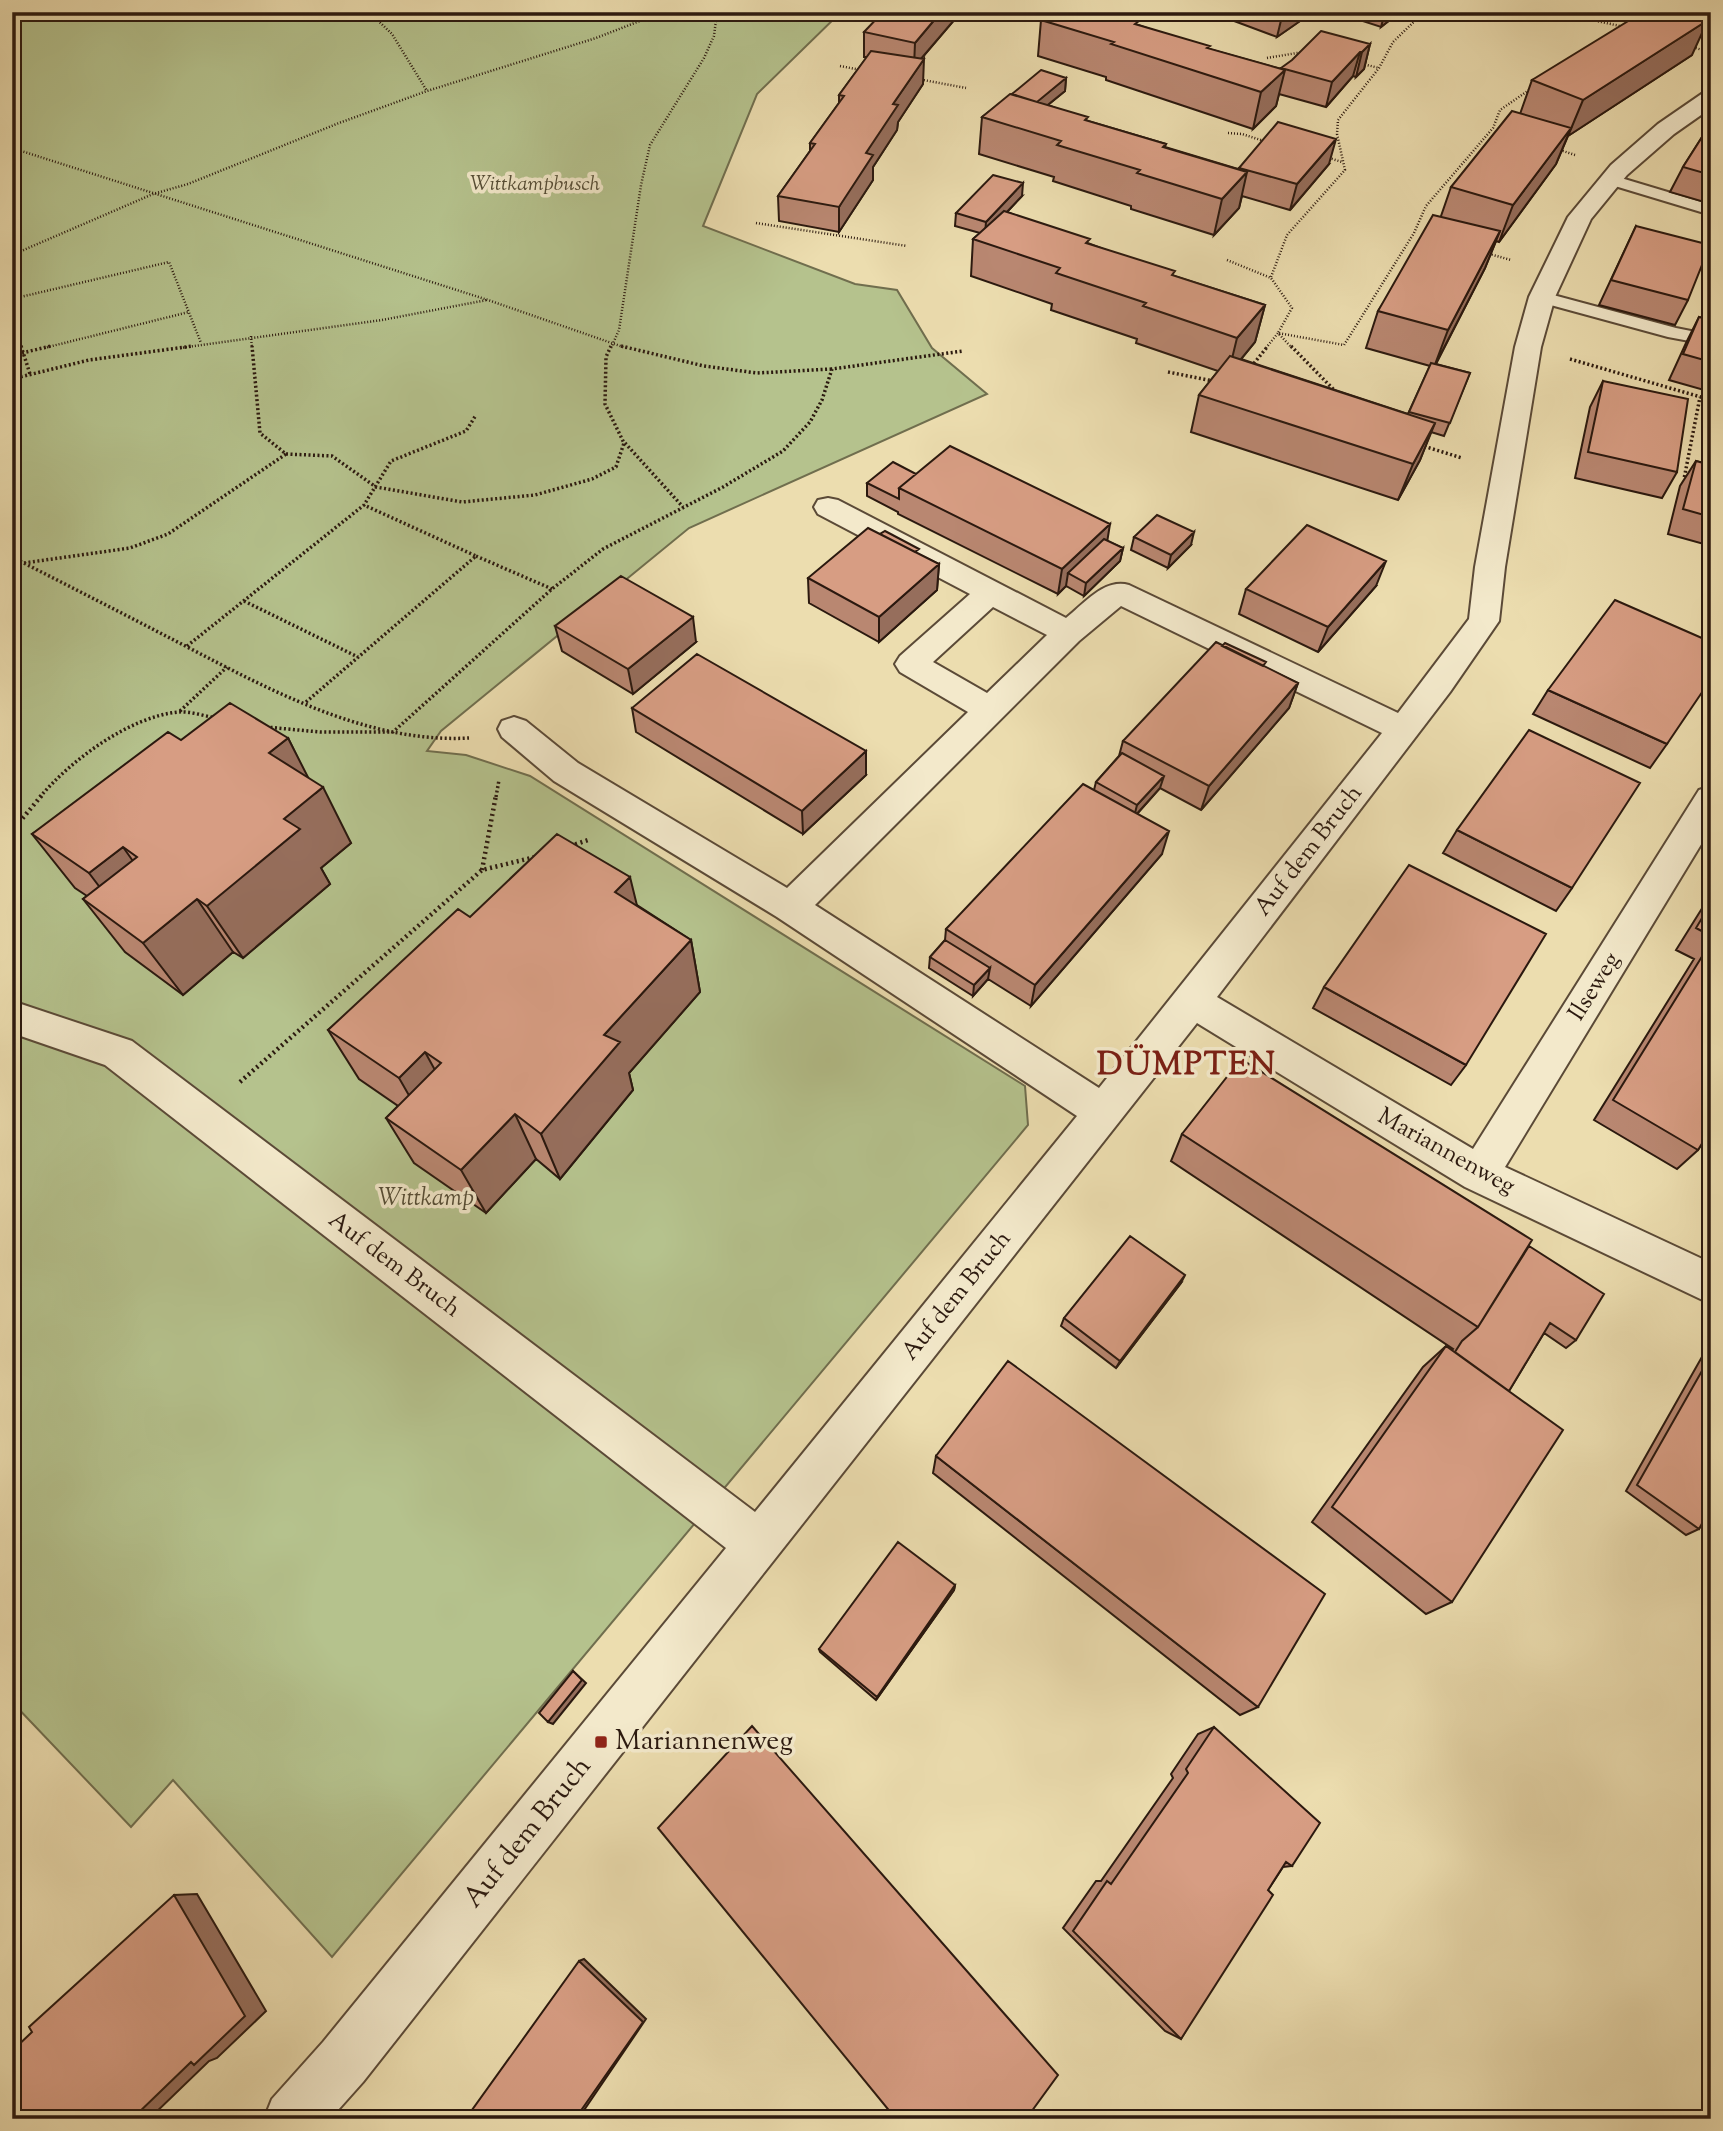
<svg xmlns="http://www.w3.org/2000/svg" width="1723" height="2131" font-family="'Sorts Mill Goudy',serif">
<rect width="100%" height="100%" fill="#ecddaf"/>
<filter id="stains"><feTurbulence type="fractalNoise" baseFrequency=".00286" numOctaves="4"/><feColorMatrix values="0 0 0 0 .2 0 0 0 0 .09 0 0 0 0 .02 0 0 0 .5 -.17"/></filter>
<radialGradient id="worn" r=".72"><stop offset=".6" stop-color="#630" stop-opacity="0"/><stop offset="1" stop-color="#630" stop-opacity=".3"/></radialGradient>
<path fill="#b5c28d" stroke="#706e4e" stroke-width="2" d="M12 12H841L757 94 703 226 855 284 897 290 932 348 987 394 689 528 441 731 427 751 466 755 530 776 1025 1086 1028 1125 332 1957 173 1780 131 1827 12 1702Z"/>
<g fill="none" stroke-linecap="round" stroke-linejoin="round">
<g stroke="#5b4a37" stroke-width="4">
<path id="service" d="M1611 175 1711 205V215L1605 183 1603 180Z
M1542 292 1676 328 1711 335V345L1668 337 1536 301 1533 297 1536 293Z"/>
</g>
<g stroke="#5b4a37" stroke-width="4">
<path id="minor" d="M1711 92V108L1674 134 1627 175 1591 219 1555 297 1541 347 1505 567 1499 621 1450 692 1217 997 1473 1149 1699 790 1711 786V828L1505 1167 1711 1263V1304L1465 1187 1197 1023 363 2082 330 2119H264L272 2099 323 2042 726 1548 105 1065 12 1033V1001L132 1041 755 1512 1077 1116 777 917 554 781 502 737 498 729 502 721 514 717 526 721 578 763 787 888 968 712 900 672 895 664 900 656 970 594 818 514 814 507 818 500 828 498 838 500 1066 618C1084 604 1104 578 1129 585L1398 713 1469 619 1475 567 1515 347 1529 297 1568 217 1611 165 1658 124 1703 93ZM1121 606 1382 733 1099 1088 815 905 1079 641ZM993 607 1047 635 987 693 933 662Z"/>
</g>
<path stroke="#2b190f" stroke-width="2.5" stroke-dasharray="1 2" stroke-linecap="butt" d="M369 12 392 34 427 91
M1554 12 1625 27
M1690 46 1711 53
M1267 58 1303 52
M1359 63 1379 68
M840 66 861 70
M918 79 966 88
M1228 133 1242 134 1267 142
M12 148 488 300 626 348
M1557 149 1575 155
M1326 157 1342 162
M756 223 907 246
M1486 253 1511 260
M12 255 153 194 188 184 339 123 427 91 596 38 663 12
M1227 260 1271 278 1292 308 1278 333 1344 345 1414 233 1426 206 1493 128 1500 110 1532 88
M1271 277 1287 235 1345 170 1337 134 1338 120 1379 68 1393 42 1424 12
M12 299 169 262 201 343
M12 317 22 348
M251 336 252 348
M44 348 189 312
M180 348 382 320 487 300
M611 348 619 330 641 185 650 145 704 58 714 36 717 12
M1266 348 1278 333 1292 348"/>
<path stroke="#2b190f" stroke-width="3.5" stroke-dasharray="2 2.5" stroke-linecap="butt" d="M21 346 30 374
M621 346 704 366 757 373 832 369
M1291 346 1337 393
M22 353 51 346
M1570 359 1711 400
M1251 367 1268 346
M1168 372 1213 381
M12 379 89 360 193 346
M625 443 683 507
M1420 445 1462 458
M286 454 332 456 376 487 462 502 535 495 592 479 616 467 624 443 605 404 606 357 611 346
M1691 480 1684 479 1700 397
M476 556 552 589
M12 557C63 583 114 609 164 635 258 683 361 744 469 738
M24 563 130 548 168 534 286 454 260 433 252 346
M244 601 358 657
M187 646 364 505 391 461 466 431 476 415
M306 702 476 556 364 505
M180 711 227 667
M266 727 320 732H393L552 589 603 549 723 487 783 451 810 422 822 400 832 369 963 351
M40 797C71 760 129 717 178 712 190 711 204 716 216 718
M496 797 499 780"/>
<path stroke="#2b190f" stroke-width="4.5" stroke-dasharray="2 3.5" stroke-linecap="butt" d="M12 831 42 795
M570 846 588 840
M482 870 496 795
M240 1082 482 870 535 857"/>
<use href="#service" fill="#f3e9cb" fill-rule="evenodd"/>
<use href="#minor" fill="#f3e9cb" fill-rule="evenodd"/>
</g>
<path fill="#b98771" stroke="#2b190f" stroke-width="2" d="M961 12 921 59 923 84 898 122 897 130 873 167V180L839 232 779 221 778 196 810 151V143L839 103V95L867 57H864V32Z
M1210 12H1305L1303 19 1277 37Z
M1335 12H1400L1381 27Z
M1110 13 1138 25 1209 49 1281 69 1370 44 1364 69 1356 77 1353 76 1326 107 1279 94 1276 106 1253 129 1106 80V77L1038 56 1041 20Z
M1692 55 1568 136 1556 164 1499 242 1496 241 1485 268 1436 364 1470 373 1444 436 1431 432 1420 460 1398 500 1191 432 1199 395 1218 371 1136 343 1137 339 1051 310 1052 304 971 276 973 239 980 233 955 226 956 213 1022 196 1007 212 1174 276 1265 305 1255 342 1241 359 1408 414 1430 366 1366 348 1378 311 1441 216 1451 187 1520 114 1532 80Z
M1066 78 1065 91 1048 105 1088 121 1166 144 1165 147 1238 169 1239 168 1329 164 1290 210 1242 196 1239 208 1214 235 1131 209V206L1053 181 1054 177 979 154 982 117 1012 94Z
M1711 123V204L1670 192 1683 167Z
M1636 226 1688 300 1675 325 1599 305Z
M1699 317 1711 320V392L1669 380 1686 343Z
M1603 381 1677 472 1662 498 1575 478 1590 407Z
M1696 461 1711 465V546L1668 534 1680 486Z
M916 474 1107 541 1123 548 1120 561 1084 596 1066 586 1058 594 898 514V512L867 496V483Z
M1134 537 1191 545 1168 568 1131 550Z
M918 554 939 564 937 590 879 642 809 603 808 578Z
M1376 586 1318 652 1239 614 1246 589Z
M555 626 696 642 633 694 562 651Z
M1264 667 1298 683 1289 708 1201 810 1160 788 1137 814 1162 854 1031 1006 988 979 973 996 929 968 930 957 945 940 946 929 1094 790 1096 782 1119 756 1123 741Z
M1548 690 1667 744 1650 768 1533 714Z
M632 708 866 775 803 834 636 732Z
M288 738 307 777 351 843 321 868 330 884 243 958 233 952 183 995 125 952 83 899 87 896 75 888 32 834 181 740Z
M1457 830 1572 888 1556 911 1443 853Z
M1711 894V1129L1698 1150 1677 1169 1594 1120 1694 959 1676 950Z
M637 905 691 940 700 992 629 1073 633 1090 560 1179 536 1159 486 1213 414 1163 386 1118 398 1106 359 1079 328 1030 470 917Z
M1324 987 1466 1065 1451 1085 1313 1008Z
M1182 1134 1529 1246 1576 1340 1566 1348 1544 1333 1509 1391 1452 1602 1426 1614 1312 1522 1423 1367 1446 1346 1452 1350 1453 1349 1171 1161Z
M1181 1283 1116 1368 1061 1326 1064 1318Z
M1711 1346V1507L1699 1529 1686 1535 1626 1491 1707 1348Z
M936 1456 1258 1707 1240 1715 933 1473Z
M955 1585 954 1590 876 1700 820 1652 819 1649Z
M1214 1727 1292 1866 1283 1867 1268 1890 1181 2039 1165 2031 1063 1928 1096 1881H1101L1173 1778 1171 1774 1198 1734Z"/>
<path fill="#966e5c" stroke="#2b190f" stroke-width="2" d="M941 12H961L914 67 915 43Z
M1283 12H1305L1303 19 1277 37Z
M1385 12H1400L1381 27Z
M1708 20 1692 55 1568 136 1583 100Z
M1370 44 1364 69 1356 77 1362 52Z
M1360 52 1353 76 1326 107 1332 82Z
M924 59 923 84 898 122 897 130 873 167V180L839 232V207L866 153 893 104Z
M1285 70 1276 106 1253 129 1261 92Z
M1066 78 1065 91 1029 120 1030 107Z
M1571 128 1556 164 1499 242 1513 205Z
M1336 139 1329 164 1290 210 1297 184Z
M1247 172 1239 208 1214 235 1222 199Z
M1023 183 1022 196 985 235 986 222Z
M1500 231 1485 268 1434 367 1448 330Z
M1265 305 1255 342 1228 375 1237 338Z
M1435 423 1420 460 1398 500 1413 464Z
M1110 524 1106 549 1068 573 1066 586 1058 594 1062 569Z
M1194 532 1191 545 1168 568 1171 555Z
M1123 548 1120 561 1084 596 1086 583Z
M1386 561 1376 586 1318 652 1328 627Z
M939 564 937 590 879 642V617Z
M693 617 696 642 633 694 628 669Z
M1298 683 1289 708 1201 810 1209 786Z
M288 738 316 793 323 787 351 843 321 868 330 884 243 958 207 906 284 819 269 753Z
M866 751V775L803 834 802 811Z
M1164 776 1160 788 1134 817 1137 805Z
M1169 831 1162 854 1031 1006 1035 985Z
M123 847 162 902 130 927 89 873Z
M630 877 643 930 615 892Z
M197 899 233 952 183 995 143 943Z
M691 940 700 992 629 1073 633 1090 560 1179 541 1134 604 1035Z
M990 968 988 979 973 996 974 985Z
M425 1052 451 1099 426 1125 399 1078Z
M515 1114 536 1159 486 1213 461 1170Z
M1185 1275 1181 1283 1116 1368 1120 1361Z
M955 1585 954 1590 876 1700 877 1697Z
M573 1671 586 1683 553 1724 548 1722Z
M197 1894 266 2011 217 2058 209 2061 149 2119H132L174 1895Z
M584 1959 646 2019 578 2119H575L579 1961Z"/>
<path fill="#d79d83" stroke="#2b190f" stroke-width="2" d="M883 12H941L915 43 864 32Z
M1052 12H1107L1139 21 1135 24 1210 46 1207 48 1285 70 1261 92 1111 44 1114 42 1041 20Z
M1643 12H1687L1708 20 1583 100 1532 80Z
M1321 31 1370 44 1362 52H1360L1332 82 1281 68 1292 60Z
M871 51 924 59 893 104 898 105 866 153 873 155 839 207 778 196 815 144 810 143 844 96 839 95Z
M1041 70 1066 78 1037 102 1012 94Z
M1010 94 1088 117 1085 120 1166 144 1163 147 1247 172 1222 199 1137 173 1140 170 1057 145 1061 141 982 117Z
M1512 111 1571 128 1513 205 1451 187Z
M1278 122 1336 139 1297 184 1239 168Z
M1711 123V175L1683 167Z
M993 175 1023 183 986 222 956 213Z
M1004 211 1090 239 1086 243 1175 271 1172 275 1265 305 1237 338 1143 306 1146 303 1056 273 1060 268 973 239Z
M1433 215 1500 231 1448 330 1378 311Z
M1636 226 1710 245 1688 300 1611 280Z
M1699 317 1711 320V362L1683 354Z
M1230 356 1435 423 1413 464 1199 395Z
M1431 363 1470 373 1450 423 1409 412Z
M1603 381 1688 399 1677 472 1588 452Z
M950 446 1110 524 1062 569 899 488Z
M1696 461 1711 465V517L1683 509Z
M893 462 916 474 899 488V499L867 483Z
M1157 515 1194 532 1171 555 1134 537Z
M1307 525 1386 561 1328 627 1246 589Z
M868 528 939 564 879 617 808 578Z
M885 531 919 549 915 552 880 534Z
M1104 539 1123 548 1086 583 1068 573Z
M621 576 693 617 628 669 555 626Z
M1615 600 1711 642V679L1667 744 1548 690Z
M1216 642 1298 683 1209 786 1123 741Z
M1225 643 1266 662 1263 666 1222 646Z
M697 654 866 751 802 811 632 708Z
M230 703 288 738 269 753 323 787 284 819 300 829 207 906 197 899 143 943 83 899 137 857 123 847 89 873 32 834 168 732 181 740Z
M1529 730 1640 783 1572 888 1457 830Z
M1122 753 1164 776 1137 805 1096 782Z
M1083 784 1169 831 1035 985 946 929Z
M557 834 630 877 615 892 691 940 604 1035 620 1042 541 1134 515 1114 461 1170 386 1118 441 1063 425 1052 399 1078 328 1030 458 909 470 917Z
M1409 865 1546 934 1466 1065 1324 987Z
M1711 903V936L1696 928Z
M945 940 990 968 974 985 930 957Z
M1711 942V1129L1698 1150 1613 1100Z
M1241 1059 1532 1240 1478 1327 1182 1134Z
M1130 1236 1185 1275 1120 1361 1064 1318Z
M1529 1246 1604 1294 1576 1340 1550 1323 1509 1391 1455 1352 1462 1341 1478 1327Z
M1446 1346 1563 1430 1452 1602 1332 1507Z
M1711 1355V1507L1699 1529 1637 1485Z
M1008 1361 1325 1594 1258 1707 936 1456Z
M898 1542 955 1585 877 1697 819 1649Z
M573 1671 582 1680 548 1722 539 1713Z
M752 1726 1058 2075 1026 2119H896L658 1828Z
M1214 1727 1320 1823 1292 1866 1286 1862 1268 1890 1273 1895 1181 2039 1073 1931 1107 1881 1111 1884 1188 1773 1186 1769Z
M174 1895 245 2016 194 2065 191 2062 132 2119H12V2051L32 2032 29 2027Z
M579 1961 643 2022 575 2119H480L472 2110Z"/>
<rect fill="#8f2418" stroke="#f3e9cb" stroke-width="2.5" x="594" y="1735" width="14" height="14" rx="3.5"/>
<g text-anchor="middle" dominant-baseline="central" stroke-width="7" stroke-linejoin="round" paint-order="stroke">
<g font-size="21" font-style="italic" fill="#544c35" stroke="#f3e9cb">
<text x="535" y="185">Wittkampbusch</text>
</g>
<g font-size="24" fill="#2b190f" stroke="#f3e9cb">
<text transform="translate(1309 851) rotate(-52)">Auf dem Bruch</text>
<text transform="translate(1595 987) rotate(-58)">Ilseweg</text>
<text transform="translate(1446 1152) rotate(29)">Mariannenweg</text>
<text transform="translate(394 1265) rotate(37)">Auf dem Bruch</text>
<text transform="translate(957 1296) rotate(-51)">Auf dem Bruch</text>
</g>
<g font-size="24" font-style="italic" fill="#544c35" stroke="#f3e9cb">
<text x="426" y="1199">Wittkamp</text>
</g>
<g font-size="28" fill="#2b190f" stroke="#f3e9cb" text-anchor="start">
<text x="615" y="1742">Mariannenweg</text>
</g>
<g font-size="28" fill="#2b190f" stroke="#f3e9cb">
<text transform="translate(528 1833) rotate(-51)">Auf dem Bruch</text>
</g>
<g font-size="32" font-weight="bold" letter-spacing="2" fill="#7a1f14" stroke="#f3e9cb">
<text x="1187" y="1066">DÜMPTEN</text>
</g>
</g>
<rect width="1723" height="2131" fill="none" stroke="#ecddaf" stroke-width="42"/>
<rect x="14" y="14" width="1695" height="2103" fill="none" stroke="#2b190f" stroke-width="3.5"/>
<rect x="21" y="21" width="1681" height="2089" fill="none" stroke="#2b190f" stroke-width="2"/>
<rect width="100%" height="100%" filter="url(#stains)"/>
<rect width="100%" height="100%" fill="url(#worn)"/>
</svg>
